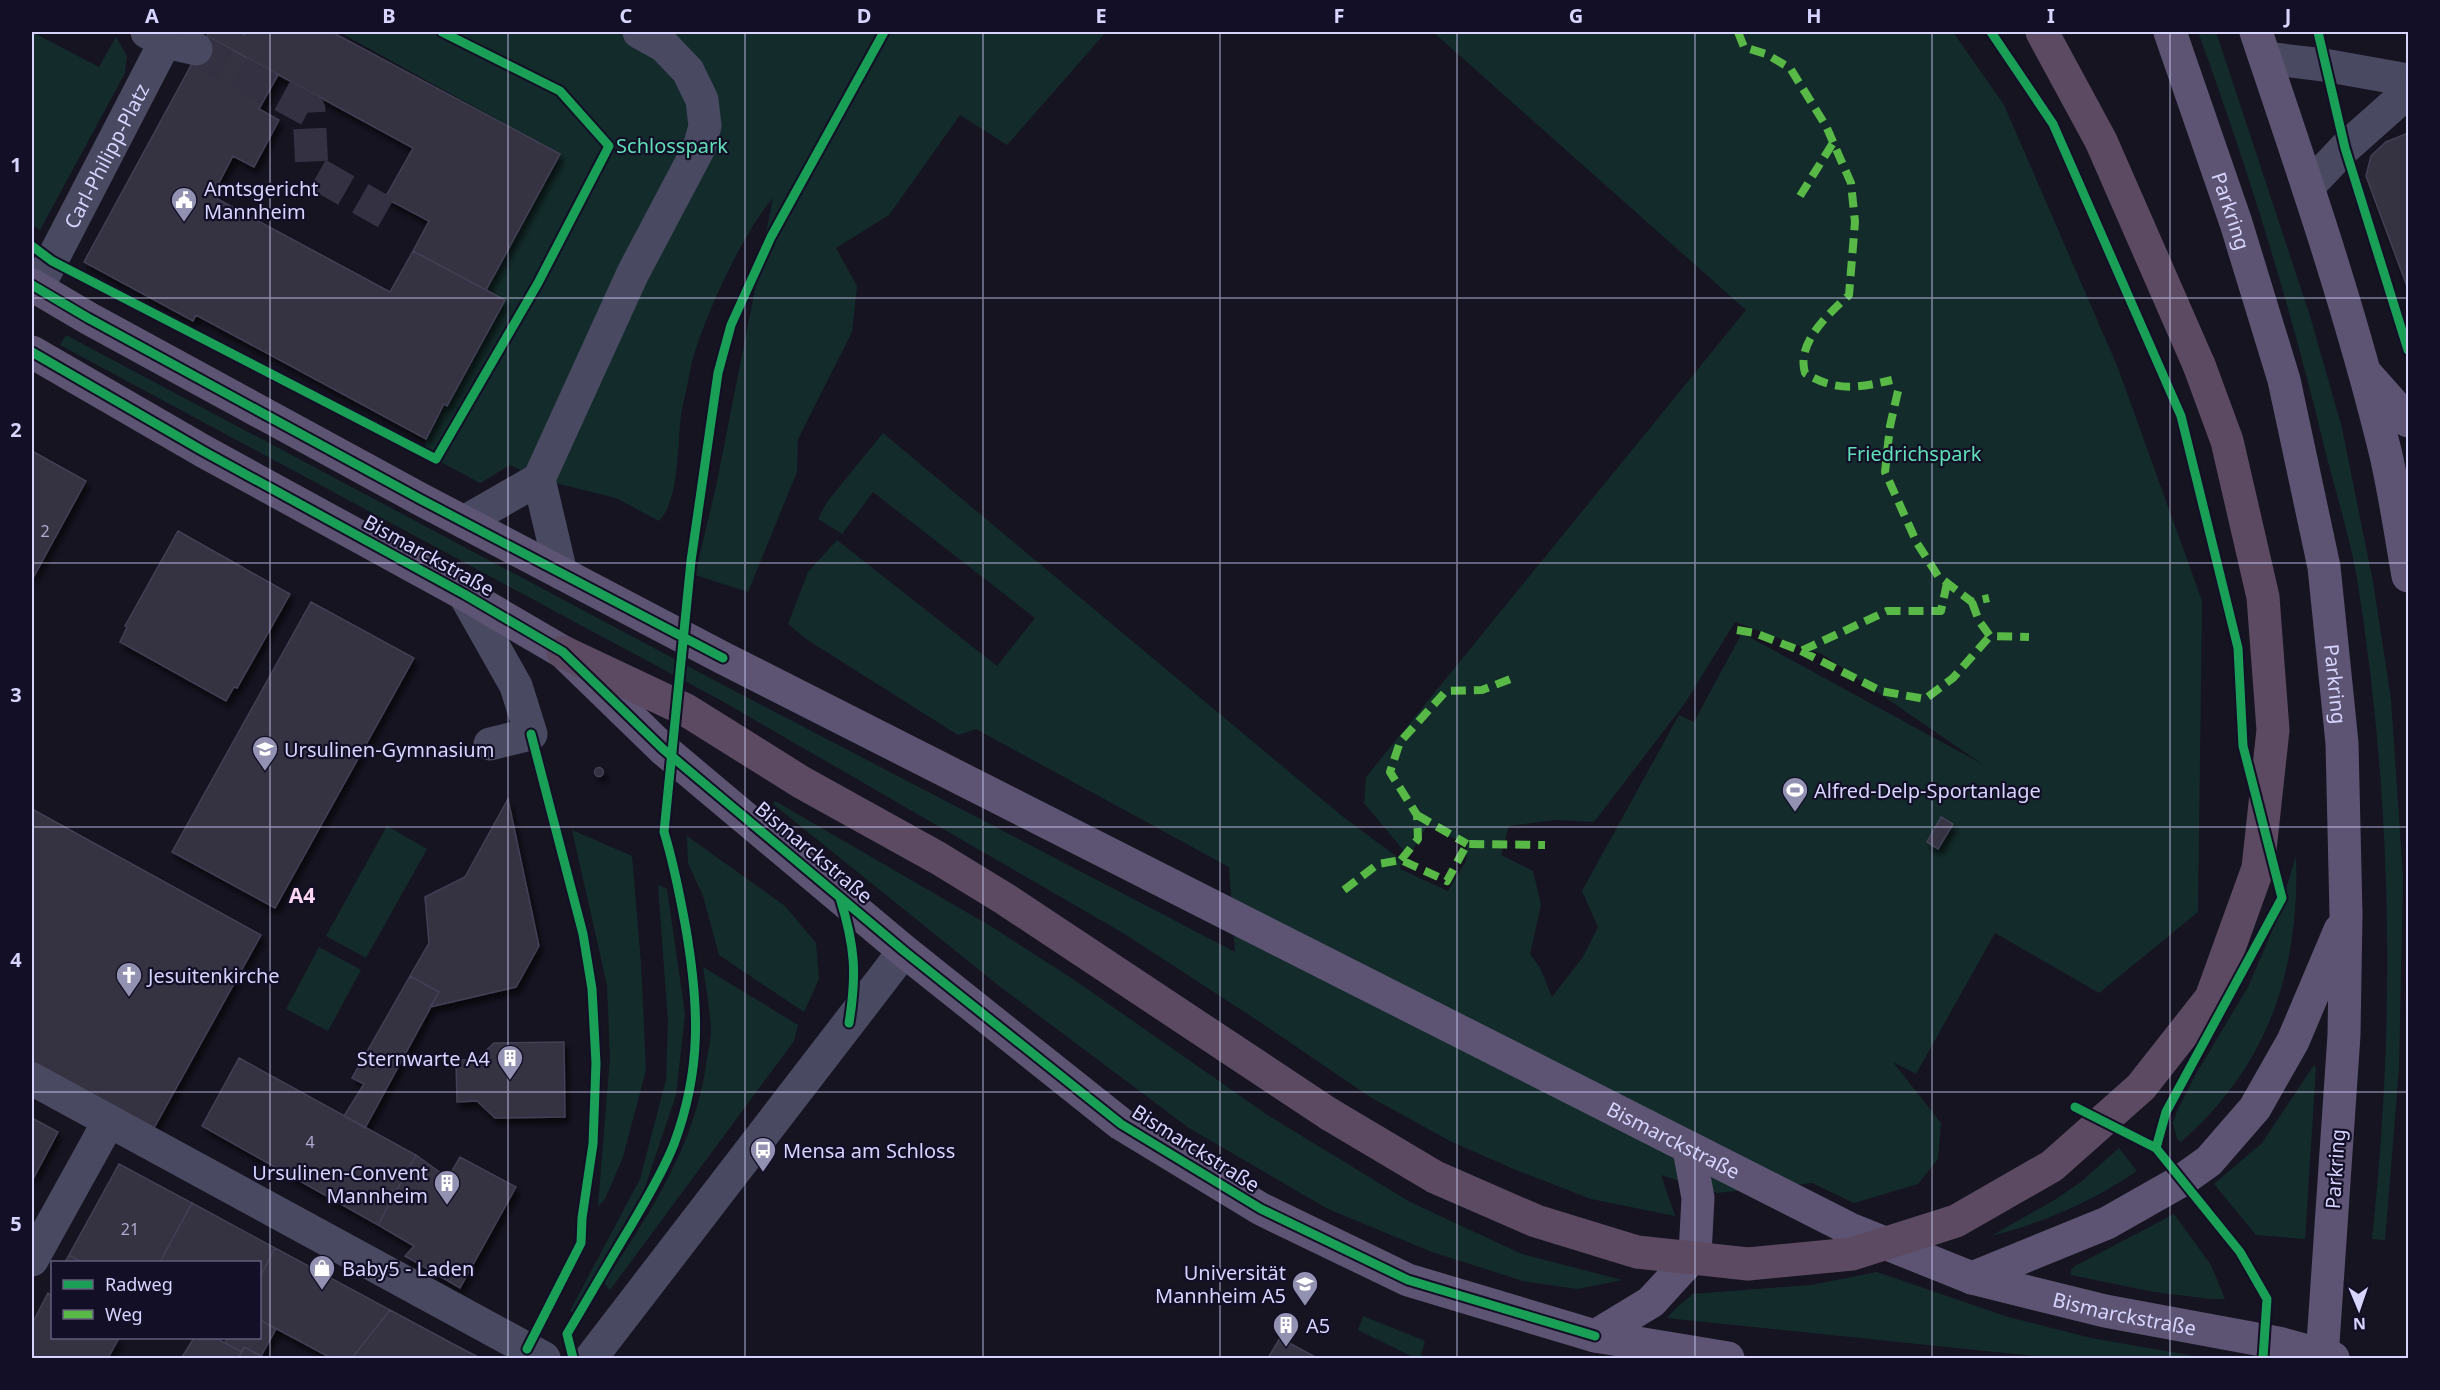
<svg xmlns="http://www.w3.org/2000/svg" width="2440" height="1390" font-family="'Noto Sans',sans-serif">
<defs>
<filter id="shadow"><feDropShadow dx="3.5" dy="6" stdDeviation="3" flood-color="#0009"/></filter>
</defs>
<rect width="100%" height="100%" fill="#161421"/>
<path fill="#132c2b" fill-rule="evenodd" d="M32 32 99 67 116 37 127 56 125 73 40 230 32 225Z
M339 32H1106L1007 145 960 115 889 215 836 248 857 286 852 332 798 439 797 472 748 592 695 575 717 482 773 198C743 232 702 321 691 366 688 382 684 399 681 415 677 445 680 499 659 521L616 498 539 479 510 465 480 483 424 453 426 439 505 300 486 290 559 154Z
M1433 32H1953L2004 105 2118 368 2202 601 2198 912 2099 993 1995 933 1916 1074 1893 1062 1941 1123 1938 1159 1918 1184 1854 1203 1812 1183 1717 1193 1661 1175 1675 1216 1591 1199 1516 1170 1450 1141 1370 1097 1260 1022 1123 933 722 701 60 345 66 335 729 688 1235 952 1229 867 976 729 958 735 806 639 788 624 808 572 837 540 997 666 1035 618 873 492 842 534 818 519 827 502 883 433 1342 816 1401 860 1400 869 1448 891 1466 861 1467 844 1427 826 1409 857 1364 803 1366 777 1746 310ZM1735 622 1822 654 1982 764 1742 633 1694 722 1679 715 1582 891 1598 927 1583 957 1552 997 1540 968 1530 954 1541 905 1533 871 1501 855 1509 826 1555 820 1594 822 1685 703Z
M2198 32H2216L2310 316 2342 428 2373 582 2391 699 2403 877 2399 1069 2385 1240 2372 1239C2396 1019 2392 796 2357 578 2349 534 2335 490 2324 446 2291 308 2247 165 2198 32Z
M775 801 992 927 1070 977 1269 1116 1410 1202 1522 1254 1622 1280 1577 1289 1523 1281 1432 1252 1328 1209 1189 1128 998 985 773 804Z
M387 826 427 849 366 958 326 936Z
M572 830 632 856 641 964 646 1070 623 1157 605 1199 598 1206 610 1058 607 985Z
M687 836 785 906 816 943 819 979 804 1012 719 955 703 896 688 863Z
M2296 856C2300 970 2268 1066 2181 1142L2177 1139 2173 1123 2176 1114 2196 1074 2248 987 2276 922Z
M658 885 667 889 685 1014 676 1095 644 1190 573 1313 570 1311 640 1179 666 1080 668 1022Z
M319 947 361 970 328 1031 286 1009Z
M703 967 798 1025 794 1041 610 1290 604 1283C649 1214 693 1150 706 1066 707 1055 711 1042 711 1030 710 1009 706 988 703 967Z
M2314 1065 2316 1068 2305 1239 2256 1235 2214 1184 2262 1143Z
M2119 1148 2137 1171C2093 1201 2043 1223 1991 1236L2056 1199 2082 1181Z
M2174 1214 2211 1265 2225 1299H2211L2154 1292 2071 1275V1270L2075 1266Z
M1877 1272 2008 1317 2091 1338 2206 1358H2054L1667 1318 1677 1307 1693 1294 1811 1285Z
M1363 1316 1425 1341 1421 1355 1433 1358H1415L1358 1330Z"/>
<path fill="#343243" stroke="#423f54" stroke-width="1.5" filter="url(#shadow)" d="M209 32H238L244 35 246 32H332L560 154 486 290 413 251 429 221 385 198 413 148 207 36Z
M207 36 278 75 259 109 279 120 254 167 233 156 212 196 390 292 413 251 505 300 447 406 444 404 426 439 196 315 193 321 84 262Z
M2408 133V289L2366 176 2371 156 2386 142Z
M32 451 86 481 32 580Z
M178 531 290 594 237 688 234 687 226 701 120 642 127 627 125 626Z
M311 602 414 658 275 908 172 852Z
M594.5 772a4.5 4.5 0 1 1 9 0a4.5 4.5 0 1 1-9 0Z
M508 799 539 946 516 987 430 1007 439 992 410 976 429 943 425 897 465 877Z
M32 809 261 935 154 1128 32 1061Z
M1941 817 1953 824 1938 849 1927 842Z
M410 976 439 992 365 1128 344 1116 364 1084 352 1078Z
M564 1042 565 1117 495 1118 477 1101 457 1102 456 1060H476L494 1043Z
M239 1058 416 1155 378 1225 202 1126Z
M32 1118 58 1132 32 1181Z
M416 1155 448 1178 460 1157 516 1187 460 1288 405 1256 414 1246 378 1225Z
M119 1164 192 1203 160 1262H82L69 1255Z
M192 1203 275 1248 260 1277V1262H165L161 1260Z
M275 1248 390 1310 352 1358H331L260 1320V1277Z
M69 1255 82 1262H65Z
M48 1293 52 1296V1338H119L108 1358H32V1324Z
M390 1310 455 1345 480 1358H352Z
M260 1320 276 1329 261 1356 244 1347 242 1352 225 1343 227 1338H260Z
M194 1338H216L242 1352 238 1358H184L182 1357Z
M1280 1338 1317 1358H1268Z
M244 1347 261 1356 265 1358H238Z"/>
<g fill="none" stroke-linecap="round" stroke-linejoin="round">
<path stroke="#333142" stroke-width="33" stroke-dasharray="33 16" stroke-linecap="butt" d="M196 49 309 110 312 171 386 213"/>
<g stroke="#494a62" stroke-width="33">
<path d="M165 42 196 49"/>
<path d="M2265 58 2324 65 2408 80"/>
<path d="M2308 187 2345 148 2408 92"/>
<path id="s1" d="M37 289 165 42 147 32"/>
<path d="M539 479 561 573"/>
<path d="M464 522 539 479 633 273 699 148 705 126 702 100 688 71 664 46 639 32"/>
<path d="M464 594 516 686 531 734 490 744"/>
<path d="M32 1079 544 1358"/>
<path d="M32 1260 109 1121"/>
<path d="M591 1358 904 951"/>
</g>
<g stroke="#5d5473" stroke-width="33">
<path id="s2" d="M2170 32 2236 223 2284 380 2324 567 2342 743 2346 914 2344 1035 2322 1358"/>
<path d="M2256 32C2303 171 2351 311 2386 455 2395 495 2401 536 2408 576"/>
<path id="s3" d="M32 285 88 318 420 499 723 658 1850 1229 1972 1278 2105 1311 2278 1343 2333 1358"/>
<path d="M32 352 203 451 464 594 563 652 663 749 904 951 1121 1124 1261 1209 1408 1280 1595 1336 1728 1358"/>
<path d="M2368 376 2408 421"/>
<path d="M1972 1278 2107 1223 2181 1181 2209 1161 2255 1108 2293 1041 2340 930"/>
<path d="M1595 1336 1651 1302 1695 1254 1698 1198 1689 1149"/>
</g>
<path stroke="#5c4a62" stroke-width="33" d="M2042 32 2101 141 2199 365
M563 652 686 710 801 782 938 858 1005 899 1329 1114"/>
<path stroke="#5c4a62" stroke-width="33" d="M1329 1114 1435 1177 1536 1221 1637 1252 1748 1264 1852 1254 1956 1221 2052 1166 2141 1087 2211 998 2258 868 2273 730 2263 597 2227 441 2199 365"/>
<path stroke="#58b947" stroke-width="8" stroke-dasharray="15 8" stroke-linecap="butt" d="M1738 32 1744 47 1766 54 1790 68 1826 126 1851 183 1855 222 1849 295C1829 314 1796 342 1805 373 1835 392 1859 388 1892 380
M1800 196 1833 143
M1898 391 1890 426 1885 472 1917 543 1938 576 1972 602 1989 598
M1972 602 1979 621 1990 636 2029 637
M1737 630 1755 633 1801 651 1887 611H1941L1947 583
M1801 651 1881 691 1925 699 1953 678 1990 636
M1417 815 1467 844
M1401 860 1418 839 1417 815 1390 772 1400 742 1446 691 1482 690 1513 678
M1344 890 1378 864 1401 860 1447 881 1467 844 1545 845"/>
<g stroke="#120f26" stroke-width="13">
<path id="cycleway" d="M1991 32 2053 124 2181 416 2238 648 2243 746 2282 898 2166 1112 2156 1148
M2318 32 2345 148 2408 350
M32 246 52 261 436 459 538 283 609 146 560 91 442 32
M32 285 88 318 420 499 723 658
M32 352 203 451 464 594 563 652 663 749 904 951 1121 1124 1261 1209 1408 1280 1595 1336
M840 898C855 946 857 974 849 1023
M2075 1107 2156 1148 2240 1252 2267 1299 2263 1358
M527 1349 581 1243 582 1218 593 1144 596 1063 592 989 583 934 531 734
M573 1358 567 1334C589 1297 610 1260 632 1224 647 1198 663 1172 674 1144 702 1069 699 1006 686 929 680 896 674 864 664 832L691 561 718 373 731 325 771 237 884 32"/>
</g>
<use href="#cycleway" stroke="#1a9f57" stroke-width="9"/>
</g>
<path fill="none" stroke="#d7d5ff" stroke-width="1.5" stroke-opacity="0.55" d="M270 32V1358M508 32V1358M745 32V1358M983 32V1358M1220 32V1358M1457 32V1358M1695 32V1358M1932 32V1358M2170 32V1358M32 298H2408M32 563H2408M32 827H2408M32 1092H2408"/>
<defs>
<g id="civic-pin" transform="scale(1.35)"><path d="M0 17L-7.5 6A9.5 9.5 0 1 1 7.5 6Z" fill="#9391b1" stroke="#120f26"/><path d="M-.6-6.5H3V-4.5H.6V-3L4-1V1h2V6H-6V1h2V-1L-.6-3ZM-1.2 2.5V6h2.4V2.5Z" fill="#fff"/></g>
<g id="school-pin" transform="scale(1.35)"><path d="M0 17L-7.5 6A9.5 9.5 0 1 1 7.5 6Z" fill="#9391b1" stroke="#120f26"/><path d="M0-5L7-2L0 1L-7-2ZM-4 1L0 2.5L4 1V4Q0 6-4 4Z" fill="#fff"/></g>
<g id="stadium-pin" transform="scale(1.35)"><path d="M0 17L-7.5 6A9.5 9.5 0 1 1 7.5 6Z" fill="#9391b1" stroke="#120f26"/><path d="M0-5a6.5 5 0 1 0 0 10a6.5 5 0 1 0 0-10ZM-3.5-1.8h7v3.6h-7Z" fill="#fff"/></g>
<g id="church-pin" transform="scale(1.35)"><path d="M0 17L-7.5 6A9.5 9.5 0 1 1 7.5 6Z" fill="#9391b1" stroke="#120f26"/><path d="M-1.2-6h2.4v3.5h3.3v2.4h-3.3V6h-2.4V-.1h-3.3v-2.4h3.3Z" fill="#fff"/></g>
<g id="building-pin" transform="scale(1.35)"><path d="M0 17L-7.5 6A9.5 9.5 0 1 1 7.5 6Z" fill="#9391b1" stroke="#120f26"/><path d="M-4-6H4V6H1V3H-1V6H-4ZM-2.5-4.3h1.7v1.8h-1.7ZM.8-4.3h1.7v1.8H.8ZM-2.5-1h1.7V.8h-1.7ZM.8-1h1.7V.8H.8Z" fill="#fff"/></g>
<g id="bus-pin" transform="scale(1.35)"><path d="M0 17L-7.5 6A9.5 9.5 0 1 1 7.5 6Z" fill="#9391b1" stroke="#120f26"/><path d="M-5-6H5V4H4V6H2V4H-2V6H-4V4H-5ZM-3.5-4V0h7V-4ZM-3.5 1.2v1.5H-2V1.2ZM2 1.2v1.5H3.5V1.2Z" fill="#fff"/></g>
<g id="shop-pin" transform="scale(1.35)"><path d="M0 17L-7.5 6A9.5 9.5 0 1 1 7.5 6Z" fill="#9391b1" stroke="#120f26"/><path d="M-5-2.5h2.3a2.7 3.5 0 0 1 5.4 0H5L5.5 6h-11ZM-1.5-2.5h3a1.5 2.3 0 0 0-3 0Z" fill="#fff"/></g>
<g id="university-pin" transform="scale(1.35)"><path d="M0 17L-7.5 6A9.5 9.5 0 1 1 7.5 6Z" fill="#9391b1" stroke="#120f26"/><path d="M0-5L7-2L0 1L-7-2ZM-4 1L0 2.5L4 1V4Q0 6-4 4Z" fill="#fff"/></g>
</defs>
<g fill-rule="evenodd">
<use href="#civic-pin" x="184" y="200"/>
<use href="#school-pin" x="265" y="749"/>
<use href="#stadium-pin" x="1795" y="790"/>
<use href="#church-pin" x="129" y="975"/>
<use href="#building-pin" x="510" y="1058"/>
<use href="#bus-pin" x="763" y="1150"/>
<use href="#building-pin" x="447" y="1183"/>
<use href="#shop-pin" x="322" y="1268"/>
<use href="#university-pin" x="1305" y="1284"/>
<use href="#building-pin" x="1286" y="1325"/>
</g>
<g text-anchor="middle" dominant-baseline="central" stroke-width="4.5" stroke-linejoin="round" paint-order="stroke">
<g font-size="16" fill="#aeacd0">
<text x="45" y="531">2</text>
<text x="310" y="1142">4</text>
<text x="130" y="1229">21</text>
</g>
<g font-size="20" fill="#60e0b8" stroke="#120f26">
<text x="672" y="145">Schlosspark</text>
<text x="1914" y="453">Friedrichspark</text>
</g>
<g font-size="20" fill="#d7d5ff" stroke="#120f26">
<text stroke="none"><textPath href="#s1" startOffset="150">Carl-Philipp-Platz</textPath></text>
<text stroke="none"><textPath href="#s2" startOffset="189">Parkring</textPath></text>
<text transform="translate(429 555) rotate(29)">Bismarckstraße</text>
<text stroke="none"><textPath href="#s2" startOffset="675">Parkring</textPath></text>
<text transform="translate(814 852) rotate(40)">Bismarckstraße</text>
<text stroke="none"><textPath href="#s3" startOffset="1851">Bismarckstraße</textPath></text>
<text transform="translate(1196 1148) rotate(32)">Bismarckstraße</text>
<text transform="translate(2335 1169) rotate(-86)">Parkring</text>
<text stroke="none"><textPath href="#s3" startOffset="2337">Bismarckstraße</textPath></text>
</g>
<g font-size="20" fill="#d7d5ff" stroke="#120f26" text-anchor="start">
<text x="204" y="188">Amtsgericht<tspan x="204" dy="23">Mannheim</tspan></text>
<text x="284" y="749">Ursulinen-Gymnasium</text>
<text x="1814" y="790">Alfred-Delp-Sportanlage</text>
<text x="148" y="975">Jesuitenkirche</text>
<text x="490" y="1058" text-anchor="end">Sternwarte A4</text>
<text x="783" y="1150">Mensa am Schloss</text>
<text x="428" y="1172" text-anchor="end">Ursulinen-Convent<tspan x="428" dy="23">Mannheim</tspan></text>
<text x="342" y="1268">Baby5 - Laden</text>
<text x="1286" y="1272" text-anchor="end">Universität<tspan x="1286" dy="23">Mannheim A5</tspan></text>
<text x="1306" y="1325">A5</text>
</g>
<g font-size="21" font-weight="bold" fill="#ffd7f3" stroke="#120f26">
<text x="302" y="895">A4</text>
</g>
</g>
<rect width="2440" height="1390" fill="none" stroke="#120f26" stroke-width="66"/>
<rect x="51" y="1261" width="210" height="78" fill="#120f26" stroke="#615e7d" stroke-width="1.5"/>
<rect x="63" y="1280" width="30" height="9" fill="#1a9f57" stroke="#615e7d" stroke-width="1.5"/>
<text x="105" y="1291" font-size="18" fill="#d7d5ff">Radweg</text>
<rect x="63" y="1310" width="30" height="9" fill="#58b947" stroke="#615e7d" stroke-width="1.5"/>
<text x="105" y="1321" font-size="18" fill="#d7d5ff">Weg</text>
<g transform="translate(2359 1309) rotate(178)" stroke="#120f26" stroke-width="4.5" paint-order="stroke">
<path d="M0-4.5L10 22L0 15L-10 22Z" fill="#d7d5ff"/>
<text y="-9" font-size="16" font-weight="bold" text-anchor="middle" fill="#d7d5ff">N</text>
</g>
<rect x="33" y="33" width="2374" height="1324" fill="none" stroke="#d7d5ff" stroke-width="2"/>
<g font-size="20" text-anchor="middle" font-weight="bold" fill="#d7d5ff">
<text x="152" y="23">A</text>
<text x="389" y="23">B</text>
<text x="626" y="23">C</text>
<text x="864" y="23">D</text>
<text x="1101" y="23">E</text>
<text x="1339" y="23">F</text>
<text x="1576" y="23">G</text>
<text x="1814" y="23">H</text>
<text x="2051" y="23">I</text>
<text x="2288" y="23">J</text>
<text x="16" y="172">1</text>
<text x="16" y="437">2</text>
<text x="16" y="702">3</text>
<text x="16" y="967">4</text>
<text x="16" y="1231">5</text>
</g>
</svg>
